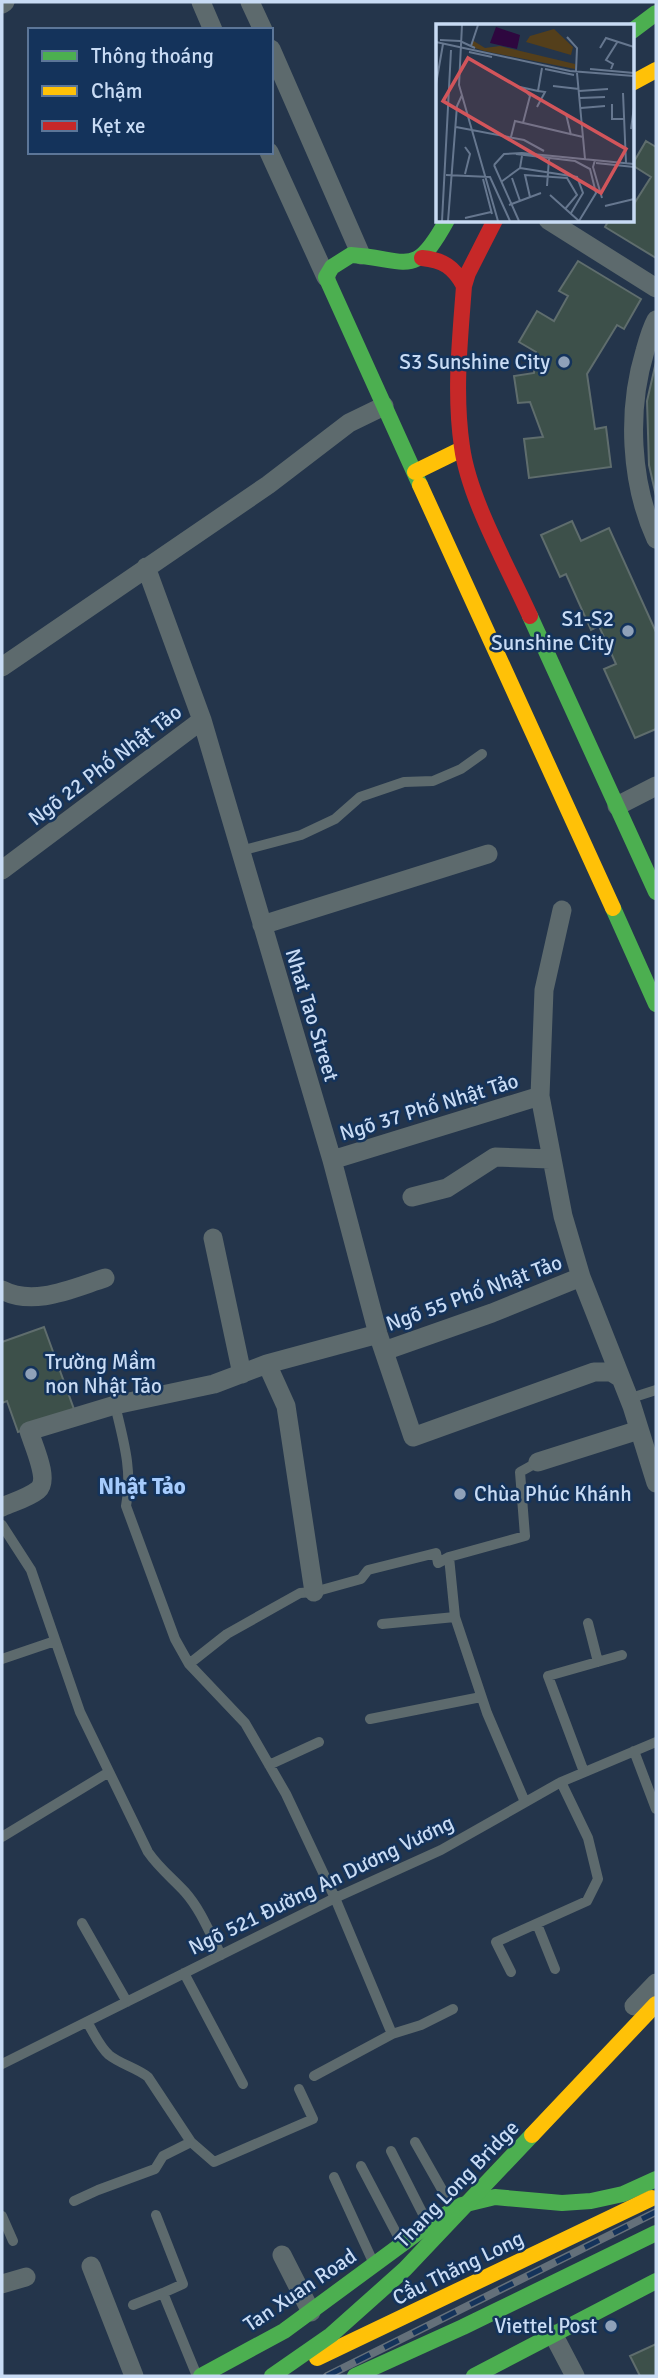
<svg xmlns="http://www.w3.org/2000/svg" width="658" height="2378" font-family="Signika,sans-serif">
<rect width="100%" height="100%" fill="#24354b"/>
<path fill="#3d504a" stroke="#5f6d6d" stroke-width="2" d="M646 141 656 147V258L605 227 609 220H632V207L651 177 632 165Z
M578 261 641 299 624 329 617 325 587 374 595 429 606 427 611 467 529 478 524 439 543 437 530 402 518 403 514 376 534 373 536 352 519 342 537 311 554 321 568 296 559 291Z
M656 362V496L649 465 647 401Z
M572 521 581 541 609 528 656 632V729L635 738 604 669 616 664 599 626 591 630 566 574 560 577 541 535Z
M44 1327 75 1412 18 1432 7 1401 2 1403V1342Z
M656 2344V2376H640L630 2356Z"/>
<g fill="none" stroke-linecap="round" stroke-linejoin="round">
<path stroke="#5d6a6d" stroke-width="10" d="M240 851 301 835 335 819 360 797 404 782 433 781 461 769 482 754
M628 1399 656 1390
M115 1405C123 1439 133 1471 126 1506L175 1639 189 1664 245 1723 286 1794 335 1898 392 2034
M2 1525 31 1570 80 1712 148 1852C159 1868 172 1878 185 1892 201 1910 210 1934 221 1955
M449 1557 455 1617 487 1713 525 1802
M588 1623 598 1662
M382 1624 455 1617
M2 1659 55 1641
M189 1664 227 1634 300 1593 314 1592 361 1579 368 1570 436 1553 438 1563 449 1557 525 1536 520 1472 538 1462
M370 1719 481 1697
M634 1751 656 1809
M269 1765 319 1742
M584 1772 548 1676 622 1655
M2 1837 109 1772
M82 1923 127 2002
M537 1924 555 1969
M511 1972 496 1942 587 1901 598 1879 588 1838 561 1782
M184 1973 243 2084
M87 2022C94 2033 99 2046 109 2055 120 2064 137 2068 148 2077L191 2142 214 2162 313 2119 299 2089
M2 2064 335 1898 441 1850 561 1782 656 1742
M314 2076 392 2034 421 2025 453 2009
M415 2142 453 2209
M391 2151 428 2224
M361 2166 402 2244
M334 2177 374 2264
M74 2201 98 2190 155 2169 163 2156 191 2142
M156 2215 183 2284 163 2293 197 2376
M2 2216 13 2241
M133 2305 163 2293"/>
<path stroke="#5d6a6d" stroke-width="19" d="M201 2 213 30
M250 2 263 30
M2 4 5 2
M271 49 361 255
M269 152 326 277
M548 220 656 288
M656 320C651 329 648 340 645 351 627 410 630 482 656 539
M146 567 202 720 332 1160 378 1334 413 1437 594 1372H611L619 1377
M2 667 268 485 349 423 384 406
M617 806 656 786
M2 870 202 720
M562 910 544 990 540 1096 563 1216 581 1277 632 1406 656 1483
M262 925 488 854
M332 1160 540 1096
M412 1197 447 1188 495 1157 550 1159
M213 1238 242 1374
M2 1290C34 1307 73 1288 105 1278
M384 1351 492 1313 581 1277
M267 1364 286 1406 314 1592
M538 1462 639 1430
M2 1507C13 1502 28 1498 38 1490 50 1480 33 1445 29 1431L115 1405 214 1384 267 1364 378 1334
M634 2006 656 1983
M282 2255 311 2312
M91 2266 134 2376
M2 2284 26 2277
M553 2334 575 2376"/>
<path stroke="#4caf50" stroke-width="16" d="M632 31 656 13
M420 485 326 277 332 267 351 255C409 259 414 280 447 220
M530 616 656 892
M613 908 656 1004
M201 2376 284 2331 428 2225 462 2205 495 2197 562 2203 591 2201 623 2194 656 2179
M355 2376 463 2327 656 2233
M474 2376 656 2281"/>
<path stroke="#ffc107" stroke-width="16" d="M632 83 656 70
M415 472 462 449
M420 485 613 908
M317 2358 652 2198"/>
<path stroke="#c62828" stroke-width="16" d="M495 220 468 273 464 286C460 340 454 393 462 447 469 499 508 567 530 616
M422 258C443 260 454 267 464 286"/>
<g stroke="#64707a" stroke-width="8">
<path id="rail" d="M327 2376 656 2212"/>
</g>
<use href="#rail" stroke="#14335b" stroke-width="5" stroke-dasharray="16" stroke-linecap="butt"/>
<path stroke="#4caf50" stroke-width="16" d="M272 2376 331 2335 405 2269 532 2135"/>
<path stroke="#ffc107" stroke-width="16" d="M532 2135 656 2004"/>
</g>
<g fill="#8fa1b9" stroke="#14335b" stroke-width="2.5">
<circle cx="564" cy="362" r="7"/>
<circle cx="628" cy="631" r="7"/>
<circle cx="31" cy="1374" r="7"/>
<circle cx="460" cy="1494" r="7"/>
<circle cx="611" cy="2326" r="7"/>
</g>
<g text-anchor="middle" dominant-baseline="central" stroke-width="5" stroke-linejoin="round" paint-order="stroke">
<g font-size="21" fill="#c8dbf4" stroke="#14335b" text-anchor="end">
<text x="550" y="362">S3 Sunshine City</text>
<text x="614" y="619">S1-S2<tspan x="614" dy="24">Sunshine City</tspan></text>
<text x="45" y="1362" text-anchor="start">Trường Mầm<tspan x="45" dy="24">non Nhật Tảo</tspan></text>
<text x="474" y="1494" text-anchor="start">Chùa Phúc Khánh</text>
<text x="597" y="2326">Viettel Post</text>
</g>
<g font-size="21" fill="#c8dbf4" stroke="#14335b">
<text transform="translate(105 765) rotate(-37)">Ngõ 22 Phố Nhật Tảo</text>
<text transform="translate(312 1015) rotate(73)">Nhat Tao Street</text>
<text transform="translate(429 1107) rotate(-17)">Ngõ 37 Phố Nhật Tảo</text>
<text transform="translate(474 1293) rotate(-20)">Ngõ 55 Phố Nhật Tảo</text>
<text transform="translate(321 1885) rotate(-26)">Ngõ 521 Đường An Dương Vương</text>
<text transform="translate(457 2184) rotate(-46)">Thang Long Bridge</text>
<text transform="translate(458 2268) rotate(-26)">Cầu Thăng Long</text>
<text transform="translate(300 2290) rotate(-34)">Tan Xuan Road</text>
</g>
<g font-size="23" font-weight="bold" fill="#a6cbfc" stroke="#14335b">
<text x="142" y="1486">Nhật Tảo</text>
</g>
</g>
<g transform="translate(436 24)">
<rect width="198" height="198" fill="#24354b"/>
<path d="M118 5 137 23 135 31 90 18 94 12ZM36 16 49 24 64 22 139 40V45L48 27 36 23Z" fill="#543f1b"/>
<path d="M60 3 84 11 81 25 54 19Z" fill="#2e073f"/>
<path fill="none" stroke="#66778f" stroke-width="2" d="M26 1 23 61 62 197M131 13 141 24 140 47M4 16 24 17 39 24M0 18 134 47 198 52M35 22 42 1M164 24 170 14 198 23M33 28 56 33M109 45 138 51M154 45 198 49M175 45 177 40 170 36 182 17M141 49 149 135M0 60 7 20M117 62 143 65M84 63 102 67 106 44M143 67 172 65M187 69 190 139M144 74 169 73M176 80V95H188M101 83 109 68 102 67M145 84 169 82M130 90 135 111M87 99 94 72 89 66M20 103 88 116 108 127M195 105 198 83M75 113 79 97 147 113M80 130 139 137 154 145 160 169 143 197M159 136 157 143 166 174M160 139 198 143M58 141 68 130 86 129 198 140M58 141 83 197M84 144 141 153 147 169 135 189M29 150 34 130 29 123M10 151 54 153 74 197M76 154 84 177M47 155 56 190M65 158 84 144 86 132M111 162 113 135M114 171 143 197M94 173 89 151 131 154 141 171 129 185M73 181 105 169M169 182 198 175M29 194 55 188M6 197 15 26M12 197 21 82 26 71"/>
<path fill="#d2555b" fill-opacity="0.15" stroke="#d2555b" stroke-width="3.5" d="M32 34 190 125 165 169 7 77Z"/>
<rect width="198" height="198" fill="none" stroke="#c8dbf4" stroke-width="3.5"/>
</g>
<rect width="658" height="2378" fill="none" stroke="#c8dbf4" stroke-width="7"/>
<rect x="28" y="28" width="245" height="126" fill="#14335b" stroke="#5c7698" stroke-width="2"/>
<rect x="42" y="51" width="35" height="10" fill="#4caf50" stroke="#5c7698" stroke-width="2"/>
<text x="91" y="63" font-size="21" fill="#c8dbf4">Thông thoáng</text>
<rect x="42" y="86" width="35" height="10" fill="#ffc107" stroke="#5c7698" stroke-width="2"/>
<text x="91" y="98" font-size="21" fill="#c8dbf4">Chậm</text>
<rect x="42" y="121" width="35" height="10" fill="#c62828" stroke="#5c7698" stroke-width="2"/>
<text x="91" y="133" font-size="21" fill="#c8dbf4">Kẹt xe</text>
</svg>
